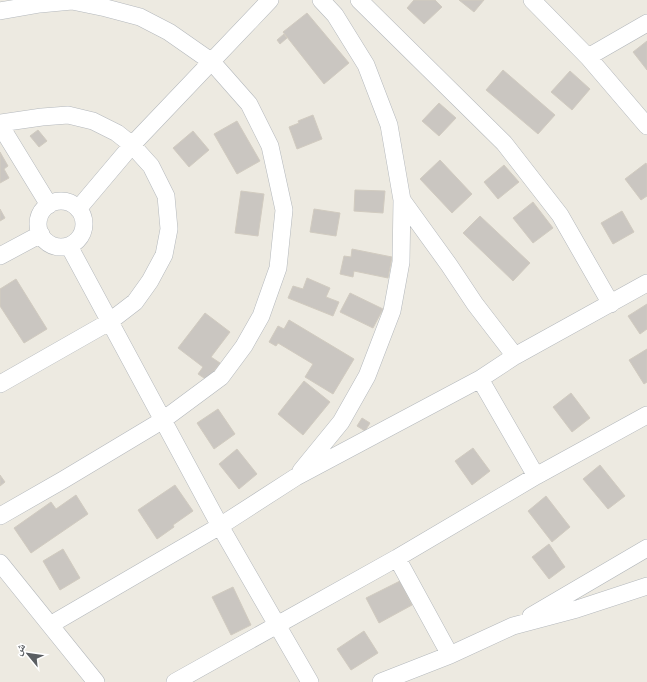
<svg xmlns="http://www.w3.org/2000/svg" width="647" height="682" font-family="'Work Sans','Noto Naskh Arabic',sans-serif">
<rect width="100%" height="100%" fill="#edeae1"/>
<path fill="#cac6c1" stroke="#d1cbc0" d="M414 0H435L442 7 424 24 407 8Z
M459 0H484L474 12Z
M307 13 349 63 324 84 283 32Z
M284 34 287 38 280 44 277 40Z
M647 41V70L633 52Z
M503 70 555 115 538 134 486 90Z
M570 71 590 89 572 110 551 92Z
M439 103 456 118 439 136 422 121Z
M313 115 322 139 297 149 289 127 299 123 298 121Z
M237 121 260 161 237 174 214 134Z
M38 130 47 141 39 147 30 136Z
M193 131 209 150 189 167 173 148Z
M0 152 8 166 4 169 9 178 0 183Z
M440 160 472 194 452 213 420 179Z
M646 163 647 165V196L641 200 625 179Z
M504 165 519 182 498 199 484 182Z
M355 190 385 191 383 213 354 211Z
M241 191 264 194 258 236 235 233Z
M533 202 553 228 533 243 513 218Z
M0 209 5 218 0 221Z
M314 209 340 213 336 236 310 232Z
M622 211 634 232 613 244 601 223Z
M480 216 530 263 513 281 463 233Z
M352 249 392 257 388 278 354 271 353 277 340 274 344 256 351 257Z
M307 278 330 288 326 297 339 302 333 316 288 298 293 286 303 289Z
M16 279 47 329 24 343 0 306V289Z
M350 293 383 309 373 328 340 312Z
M647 304V329L640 334 628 316Z
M205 313 230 332 211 357 220 363 207 380 198 374 203 367 178 348Z
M289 320 354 359 333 394 305 377 313 364 278 343 276 346 269 342 278 326 284 329Z
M647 349V382L644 384 629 360Z
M304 381 330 402 303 435 278 414Z
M571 393 590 418 572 432 553 407Z
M218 409 235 434 214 449 197 423Z
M362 418 370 423 365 431 357 426Z
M473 448 490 471 472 485 455 461Z
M237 449 257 474 239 489 219 464Z
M600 465 625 496 608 509 583 479Z
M0 475 5 482 0 486Z
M175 485 193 511 173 525 174 527 157 539 138 510Z
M76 495 88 514 31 553 14 528 51 502 56 509Z
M546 496 570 527 552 542 528 511Z
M549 544 565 567 549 579 532 557Z
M63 549 80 578 60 590 43 561Z
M400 581 412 605 379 623 366 598Z
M233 587 251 625 231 635 212 597Z
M364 631 378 653 351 670 337 649Z"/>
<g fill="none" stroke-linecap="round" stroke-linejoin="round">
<g stroke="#b4b8bc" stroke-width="18">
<path id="minor" d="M359 0 504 143 560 215 611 304
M532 0 588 57 647 126
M0 11 40 4 72 1 106 8 140 17 169 32 212 62 249 104 270 146 284 210 278 268 261 316 244 346 221 377 163 420 63 480 0 516
M588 57 647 23
M0 123 42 117 68 115 93 121 117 133 132 145 151 166 166 196 169 229 164 255 150 281 135 302 109 322 0 384
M0 125 49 205
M402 200 449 265 475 304 515 356
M38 224a23 23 0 1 1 46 0a23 23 0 1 1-46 0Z
M78 209 132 145 270 0
M69 246 220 526 310 682
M0 256 41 234
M480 379 536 476
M301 471 341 422 367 376 392 311 401 262 402 200 389 125 366 65 335 15 321 0
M397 558 450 655
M0 563 96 682
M531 616 647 548
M50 625 220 526 296 477 480 379 515 356 647 283
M175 682 397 558 536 476 647 415
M381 682 450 655 513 626 577 609 647 586"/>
</g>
<use href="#minor" stroke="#fff" stroke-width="17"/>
</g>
<g transform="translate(28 654) rotate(299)" stroke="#ffffff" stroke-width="3" paint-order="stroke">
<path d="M0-3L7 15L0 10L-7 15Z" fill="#5a5e62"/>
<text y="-6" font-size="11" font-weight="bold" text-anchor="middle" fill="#5a5e62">ش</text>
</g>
</svg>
